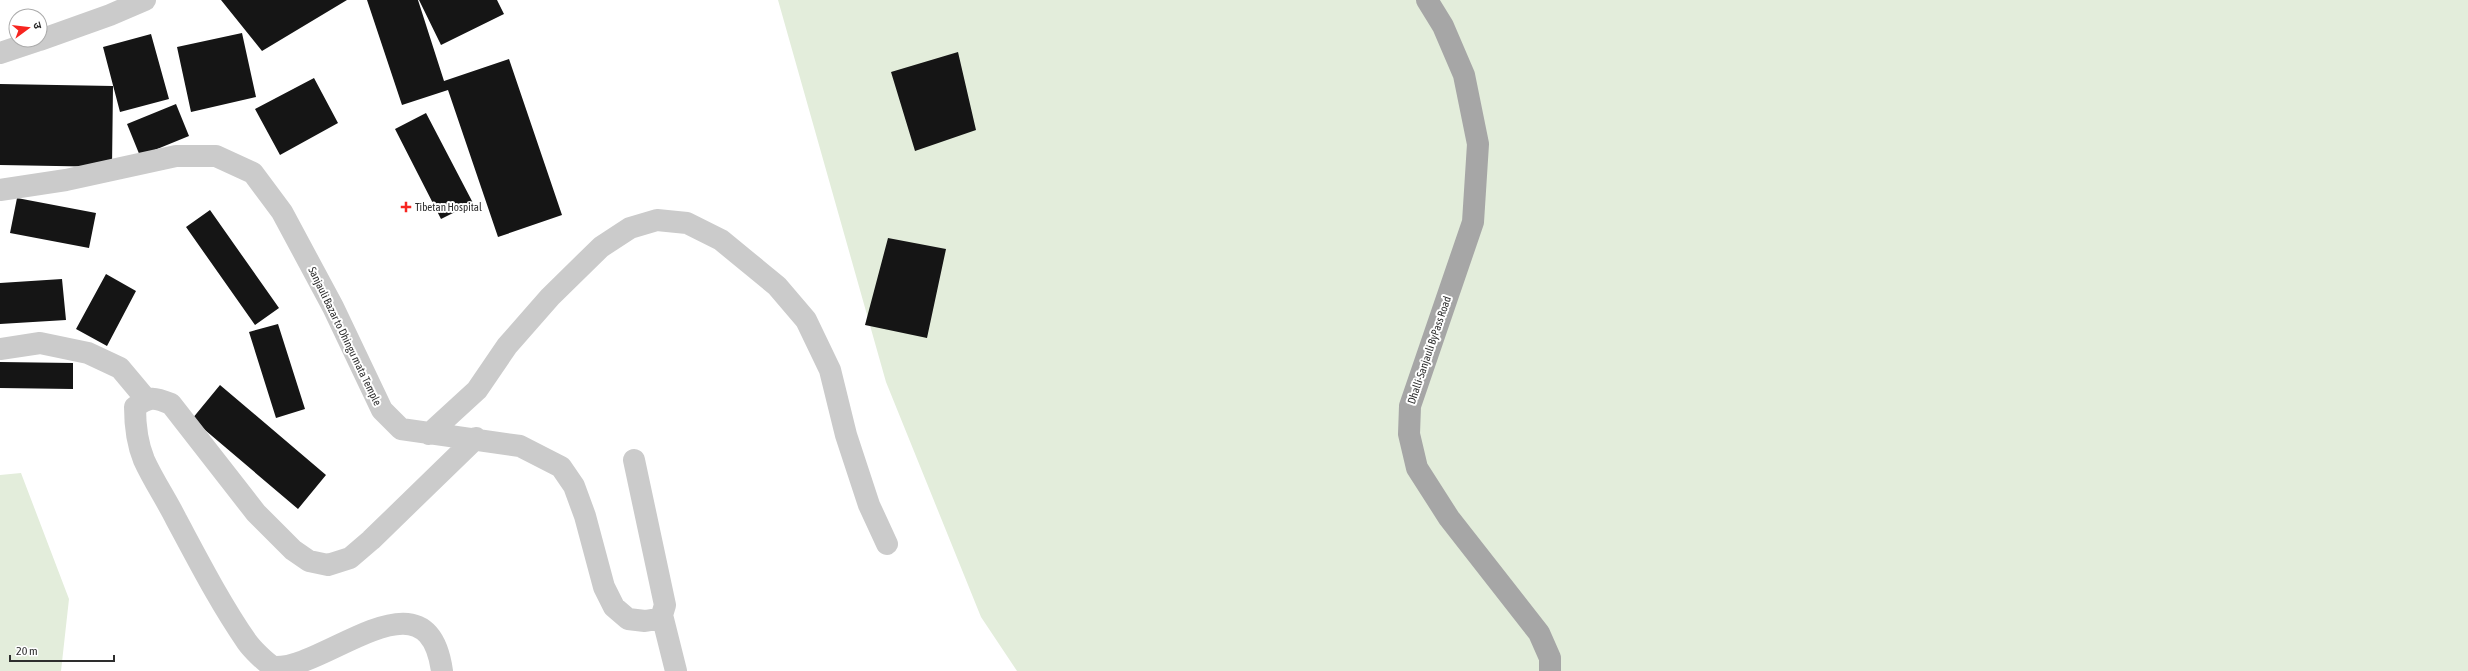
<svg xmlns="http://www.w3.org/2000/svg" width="2468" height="671" font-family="'Asap Condensed','Noto Sans Devanagari',sans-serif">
<rect width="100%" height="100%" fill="#fff"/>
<path fill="#e3eddb" d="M778 0H2468V671H1017L981 617 886 382Z
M21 473 69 599 61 671H0V475Z"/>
<path fill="#151515" d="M221 0H347L262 51Z
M367 0H418L444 81 509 59 562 215 498 237 448 90 402 105Z
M419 0H497L504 14 441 45Z
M242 33 256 97 191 112 177 47Z
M151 34 169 99 120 112 103 47Z
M958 52 976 130 915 151 891 72Z
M314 78 338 123 280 155 255 109Z
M0 84 113 86 112 167 0 165Z
M176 104 189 136 140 156 127 124Z
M426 113 473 203 441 219 395 129Z
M17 198 96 213 89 248 10 233Z
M210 210 279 308 255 325 186 227Z
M888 238 946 249 927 338 865 325Z
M106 274 136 291 107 346 76 329Z
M62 279 66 320 0 324V283Z
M278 324 305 409 276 418 249 332Z
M0 362 73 363V389L0 388Z
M220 385 326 475 298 509 192 419Z"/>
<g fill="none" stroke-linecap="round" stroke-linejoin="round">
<path stroke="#cbcbcb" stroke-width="22" d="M40 40 110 15 145 0
M0 53 39 40
M0 190 66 180 176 156H216L253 173 282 212 333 307 382 410 401 429 520 446 561 467 574 486 585 516 604 587 614 607 628 619 645 621 657 619 662 615 665 605 634 460
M0 349 40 343 88 353 120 368 146 399
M429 434 477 390 507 346 550 297 601 247 630 228 657 220 687 223 721 240 777 286 806 320 830 370 846 435 869 505 887 544
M662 615 676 671
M442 671C427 565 325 671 273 667 265 662 252 649 247 642 220 603 198 560 176 519 166 499 153 480 144 460 137 443 135 426 135 407 150 396 154 397 171 404L256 513 293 550 309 561 328 565 350 558 371 540 476 438"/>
<path stroke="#a6a6a6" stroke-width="22" d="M1427 0 1443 26 1464 75 1478 144 1473 222 1410 406 1409 434 1417 468 1449 518 1539 633 1550 658V671"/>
</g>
<path fill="#f7241f" stroke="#fff" stroke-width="1.5" d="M404 201h4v4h4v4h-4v4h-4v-4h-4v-4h4z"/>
<g text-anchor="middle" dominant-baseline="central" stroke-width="4" stroke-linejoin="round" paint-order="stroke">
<g font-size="11" fill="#2e2e2e" stroke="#fff" text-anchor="start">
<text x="415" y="207">Tibetan Hospital</text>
</g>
<g font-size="11" fill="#2e2e2e" stroke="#fff">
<text transform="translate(345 336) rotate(64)">Sanjauli Bazar to Dhingu mata Temple</text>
<text transform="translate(1429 350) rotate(-71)">Dhalli-Sanjauli ByPass Road</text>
</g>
</g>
<g transform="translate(28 28) rotate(75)"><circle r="19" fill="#ffffff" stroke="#ababab"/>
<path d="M0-3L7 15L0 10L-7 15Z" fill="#f7241f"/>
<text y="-6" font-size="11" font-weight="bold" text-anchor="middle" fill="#2e2e2e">उ</text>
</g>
<path d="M10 655v6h104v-6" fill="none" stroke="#2e2e2e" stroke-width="2"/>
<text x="16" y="655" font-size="12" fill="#2e2e2e" stroke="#ffffff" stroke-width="3" paint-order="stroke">20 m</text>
</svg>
